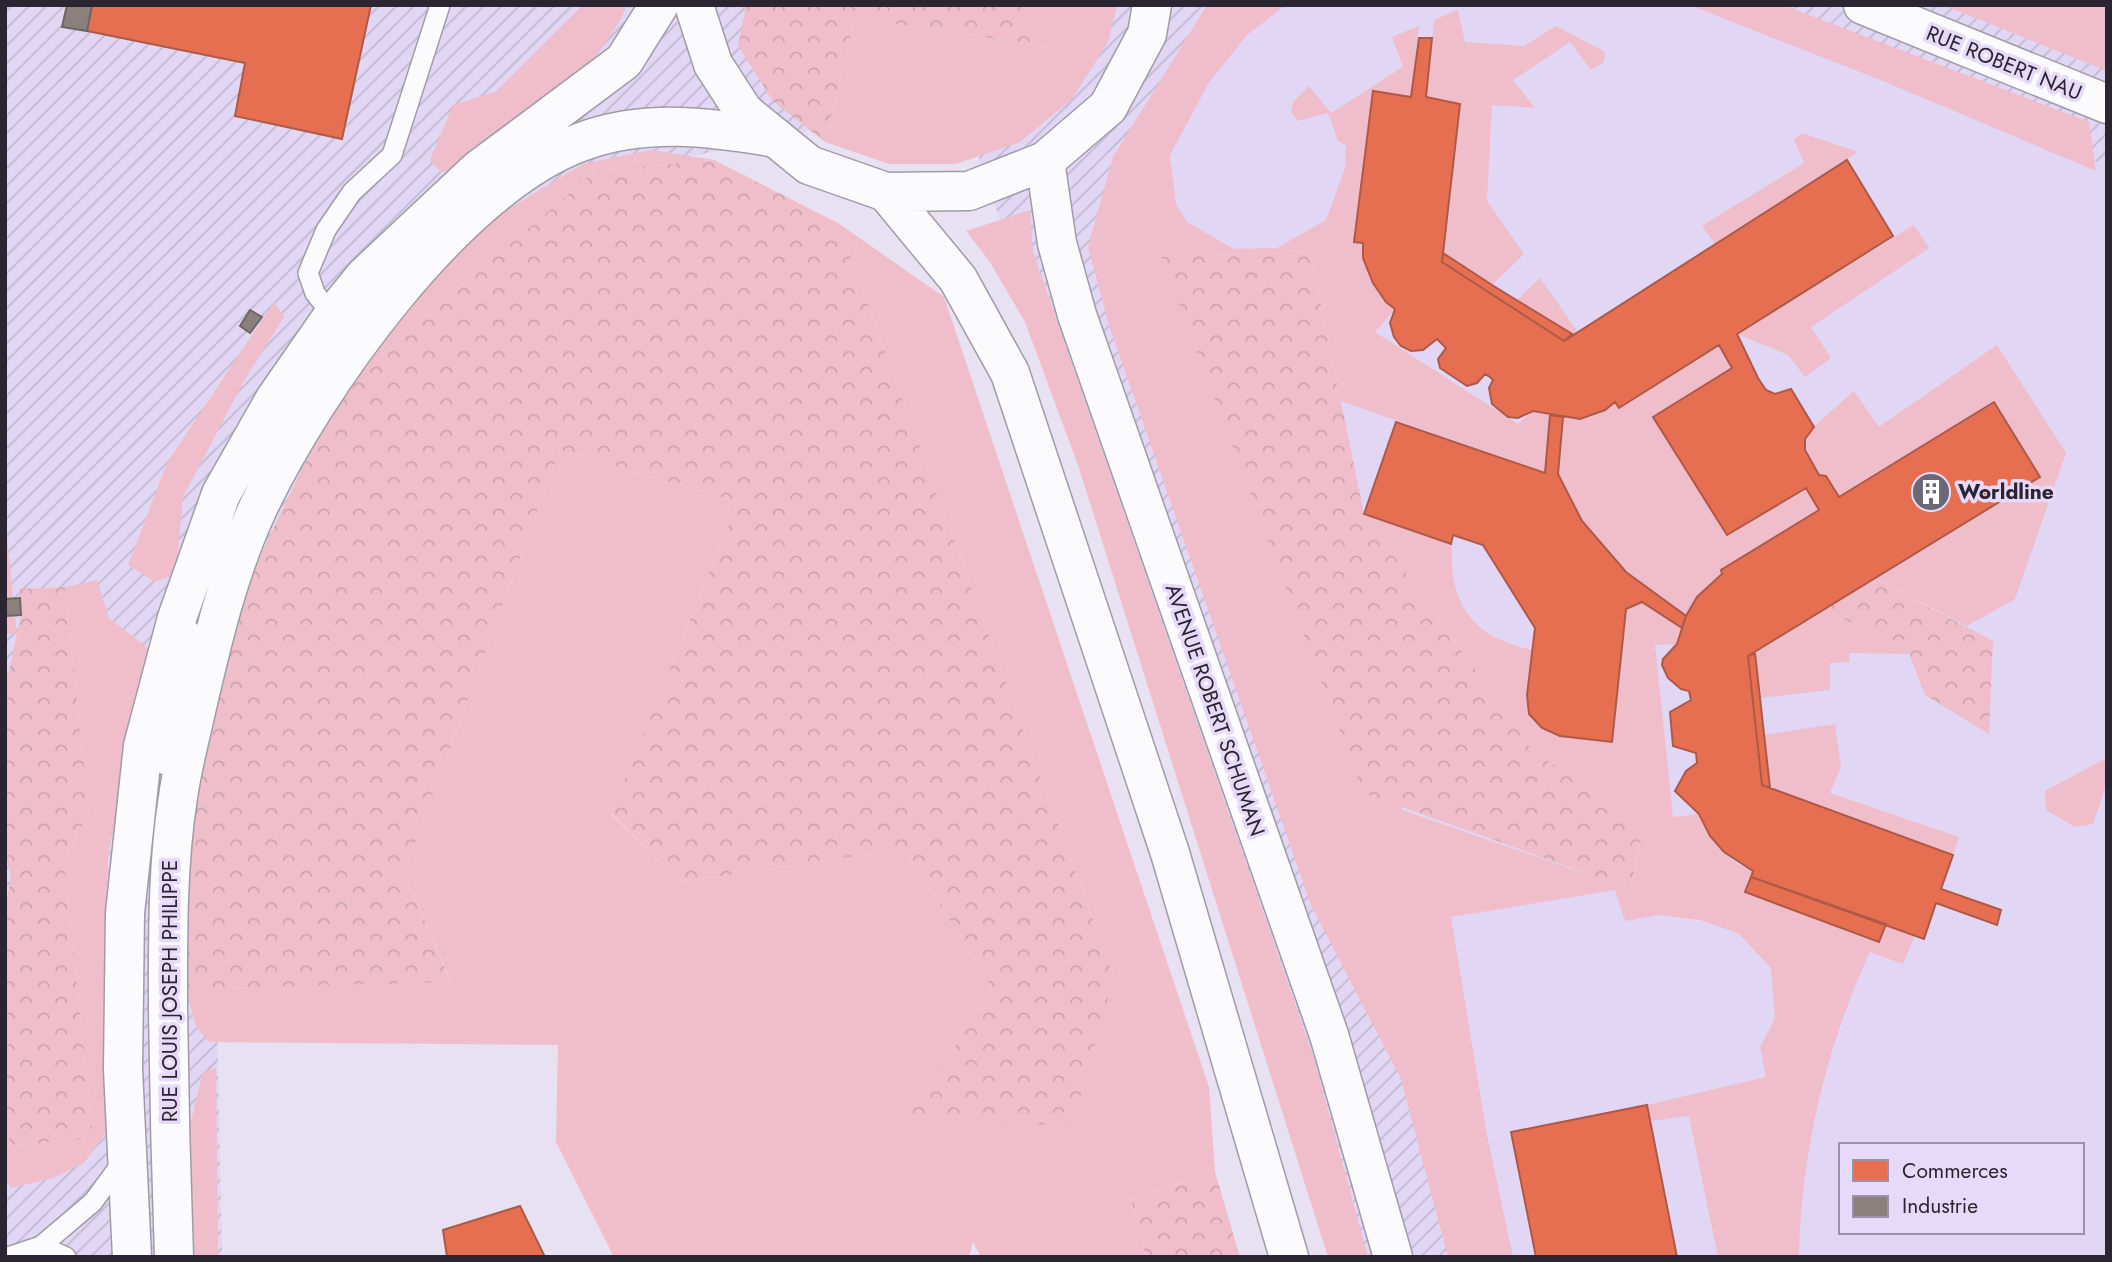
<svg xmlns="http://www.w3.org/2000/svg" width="2112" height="1262" font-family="Jost,sans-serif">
<defs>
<pattern id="industrial-furrows" width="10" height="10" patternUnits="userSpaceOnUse" patternTransform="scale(1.75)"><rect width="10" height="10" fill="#e1d6f3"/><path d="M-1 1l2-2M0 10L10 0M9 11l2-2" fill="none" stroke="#c1b8d1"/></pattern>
<pattern id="forest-crowns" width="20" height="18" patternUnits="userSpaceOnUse" patternTransform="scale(1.75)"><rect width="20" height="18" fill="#efbeca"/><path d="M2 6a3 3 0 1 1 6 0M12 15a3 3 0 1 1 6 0" fill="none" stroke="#cda3ae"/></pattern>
</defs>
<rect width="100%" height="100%" fill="#e7e1f2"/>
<path fill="#e1d6f3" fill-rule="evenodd" d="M1262 5H1721L2107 166V1257H1498L1363 793 1137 191 1207 55ZM1841 1145H2082V1232H1841Z"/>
<path fill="url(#industrial-furrows)" d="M5 5H1262L1207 55 1137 191 1363 793 1402 810 1498 1257H1350L959 99 623 171 217 1022 222 1257H5Z
M1721 5H2107V166Z"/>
<path fill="#efbeca" d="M583 5H627L621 19 578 84 470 167 441 172 430 160 453 105 495 92Z
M1021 5H1117L1108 42 1072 99 1020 142 956 164H889L825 142 855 18 1050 47Z
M1207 5H1286L1247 35 1208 84 1170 155 1176 204 1187 222 1234 249 1277 248 1326 220 1345 168 1346 145 1338 141 1328 113 1298 121 1291 112 1293 102 1309 86 1331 113 1403 67 1392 37 1419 26 1411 97 1373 92 1354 241 1363 243C1363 269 1374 294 1395 309L1375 332 1518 424 1533 411 1550 415 1545 473 1341 401 1310 251 1161 257 1402 810 1630 889 1644 827 1532 750 1364 514 1451 544C1453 555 1451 567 1453 577 1462 624 1490 640 1532 650L1529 714C1552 739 1580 738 1612 741L1626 609 1642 602 1682 628 1677 644 1655 645 1673 817 1699 814C1709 838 1727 862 1753 871L1745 891 1886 924 1915 935 1903 964 1870 952C1826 1046 1801 1154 1799 1257H1718L1689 1116 1650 1121 1647 1105 1766 1077 1760 1047 1775 1019 1771 968 1738 933 1700 920 1659 915 1625 921 1615 890 1451 917 1487 1135 1513 1257H1448L1401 1079 1311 905 1109 325 1088 247 1113 157Z
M1689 5H1783L2089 122 2096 171 1883 81Z
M1943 5H2107V71Z
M1458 10 1465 42 1524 46 1556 26 1605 52 1604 62 1591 70 1570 42 1513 80 1535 108 1492 105 1487 201 1524 254 1492 285 1442 252 1460 104 1426 97 1434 20Z
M1802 133 1858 152 1715 244 1702 226 1804 163 1794 140Z
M651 150 714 160 595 171 339 392 480 226 583 164Z
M1030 210 1033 252 1313 1055 1368 1257H1328L1078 465 1025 322 990 262 966 231Z
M838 223 944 297 1209 1087 1215 1172 1131 1200 1146 1257H981L973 1242 969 1257H614L556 1142 558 1045 209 1042 196 1027 186 989 451 981 404 873 560 450 738 502 611 814 680 882 905 849 994 991 1114 977Z
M1914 225 1929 248 1811 327 1831 358 1805 377 1788 355 1737 334Z
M1540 278 1578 332 1573 335 1517 300Z
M274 302 284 317 245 379 183 497 176 574 155 582 128 565 167 463Z
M1719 345 1732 368 1653 418 1727 535 1806 488 1819 510C1773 540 1713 567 1686 616 1639 583 1574 536 1559 477 1555 460 1562 435 1563 417 1583 419 1599 414 1615 402L1619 408Z
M1997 345 2066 453 2015 599 1967 626 1876 579 2039 477 1994 402 1839 497 1826 477 1819 475C1810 460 1801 449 1809 431L1854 391 1879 427Z
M5 519 17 634H5Z
M97 580 109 618 149 649 108 856 104 1054 111 1126 84 1163 53 1178 11 1188 5 1178V1125L11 1146 93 1138 64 860 89 813 65 587Z
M1824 610 1907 648 1910 654 1849 653 1850 662 1830 663V690L1760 698 1755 653Z
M1835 724 1841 767 1830 793 1959 837 1953 855 1770 788 1764 735Z
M2103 760 2107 762V782L2093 824 2075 827 2046 810 2045 791Z
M216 1068 218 1257H193L189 1129 203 1072Z"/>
<path fill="url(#forest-crowns)" d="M746 5H1021L1051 47 855 18 825 142 773 101 738 46Z
M714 160 838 223 1114 977 1072 1126 904 1118 994 991 905 849 680 882 611 813 738 502 560 450 404 873 451 982 186 989 183 841 240 598 339 392 595 171Z
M1310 251 1364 514 1532 750 1644 827 1630 889 1363 793 1161 257Z
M1876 579 1993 641 1989 734 1925 695 1907 648 1824 610Z
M65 587 89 813 64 860 93 1138 11 1146 5 1125V909L11 878 5 852V690L21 615 19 589Z
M1215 1172 1240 1257H1146L1131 1200Z"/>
<path fill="#e76f51" stroke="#ae5947" stroke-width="2" d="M92 5H371L342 139 235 116 245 63 87 31Z
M1419 38H1432L1426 97 1460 104 1442 262 1564 341 1847 160 1893 236 1737 334 1758 378 1766 390 1775 394 1791 389 1814 427 1805 439V450L1819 475 1826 476 1839 497 1994 402 2040 477 1748 656 1762 785 1953 855 1941 889 2001 910 1997 925 1936 903 1924 939 1751 877 1753 871 1724 852 1710 836 1699 814 1675 791 1686 771 1697 763 1696 753 1673 746 1670 712 1691 700 1689 691 1681 689 1668 678 1662 665 1663 659 1677 644 1686 616 1697 597 1722 574 1721 570 1819 510 1806 488 1727 535 1653 417 1732 368 1719 345 1619 408 1615 402 1605 410 1580 419 1533 411 1518 418 1508 417 1492 404 1489 388 1493 380 1490 377 1485 374 1477 383 1467 386 1440 368 1438 359 1446 348 1437 339 1423 350 1411 351 1401 346 1394 337 1390 323 1395 309 1386 302 1373 283 1363 258V243L1354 242 1373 91 1411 97Z
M1443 253 1492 285 1572 334 1564 341 1442 262Z
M1550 415 1563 417 1558 474 1582 521 1626 572 1686 616 1682 628 1642 602 1626 609 1612 742 1560 736 1542 728 1529 714 1527 695 1535 628 1483 545 1453 535 1451 544 1364 514 1396 422 1545 473Z
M1755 653 1770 788 1762 785 1748 656Z
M1751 877 1886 924 1879 942 1745 892Z
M1647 1105 1677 1257H1536L1511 1132Z
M520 1206 545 1257H447L443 1230Z"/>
<path fill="#8a817c" stroke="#6d6566" stroke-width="2" d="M67 5H92L87 31 62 27Z
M250 310 262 317 250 333 240 326Z
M20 598 21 615 5 616V599Z"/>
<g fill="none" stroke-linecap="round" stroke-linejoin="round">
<g stroke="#a09ba7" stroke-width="22">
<path id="service" d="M336 320 315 293 308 273 326 230 352 192 392 155 440 5
M165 765 191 632 182 623
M41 1246 93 1202 123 1161
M8 1257 41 1246 66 1257"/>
</g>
<g stroke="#a09ba7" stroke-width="41">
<path id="tertiary" d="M1863 5 2107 104"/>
</g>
<g stroke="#a09ba7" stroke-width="41">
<path id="secondary" d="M132 1257 123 1069 125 913 143 746 177 618 221 494 275 399 334 314 365 276 478 170 624 61 659 5
M174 1257C171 1174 169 1091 168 1008 168 937 167 867 178 797 182 768 190 739 196 711 212 642 228 573 258 508 314 389 455 188 581 142 645 118 711 127 776 138"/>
</g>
<g stroke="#a09ba7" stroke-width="41">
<path id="primary" d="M694 5 713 64 744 112 809 165 886 192 969 191 1045 161 1108 107 1147 34 1152 5
M1045 161 1057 243 1077 315 1329 1035 1393 1257
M886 192 958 279 1010 373 1170 853 1289 1257"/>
</g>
<use href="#service" stroke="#fbfafd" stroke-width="19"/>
<use href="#tertiary" stroke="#fbfafd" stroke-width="38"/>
<use href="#secondary" stroke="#fbfafd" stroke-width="38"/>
<use href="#primary" stroke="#fbfafd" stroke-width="38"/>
</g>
<defs>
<g id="building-disc" transform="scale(2.0125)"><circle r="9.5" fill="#6c6775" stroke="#e6d9fa"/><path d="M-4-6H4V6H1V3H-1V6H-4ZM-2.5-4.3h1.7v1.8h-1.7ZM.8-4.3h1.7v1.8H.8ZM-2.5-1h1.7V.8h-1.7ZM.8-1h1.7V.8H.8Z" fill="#fff"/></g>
</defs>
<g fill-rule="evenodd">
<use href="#building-disc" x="1931" y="492"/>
</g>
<g text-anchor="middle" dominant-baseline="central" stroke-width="7" stroke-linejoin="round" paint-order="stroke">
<g font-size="21" fill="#2a2531" stroke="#e6d9fa">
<text transform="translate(2004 63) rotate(22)">RUE ROBERT NAU</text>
<text transform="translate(1215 710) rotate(71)">AVENUE ROBERT SCHUMAN</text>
<text transform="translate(170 991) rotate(-90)">RUE LOUIS JOSEPH PHILIPPE</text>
</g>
<g font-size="21" font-weight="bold" fill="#2a2531" stroke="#e6d9fa" text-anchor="start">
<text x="1958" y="492">Worldline</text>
</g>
</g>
<rect width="2112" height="1262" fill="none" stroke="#2a2531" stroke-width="14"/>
<rect x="1839" y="1143" width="245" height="91" fill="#e6d9fa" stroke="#9b91aa" stroke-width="2"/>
<rect x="1853" y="1160" width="35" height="21" fill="#e76f51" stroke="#9b91aa" stroke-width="2"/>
<text x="1902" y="1178" font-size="21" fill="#2a2531">Commerces</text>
<rect x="1853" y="1196" width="35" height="21" fill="#8a817c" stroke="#9b91aa" stroke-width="2"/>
<text x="1902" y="1213" font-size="21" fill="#2a2531">Industrie</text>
</svg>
